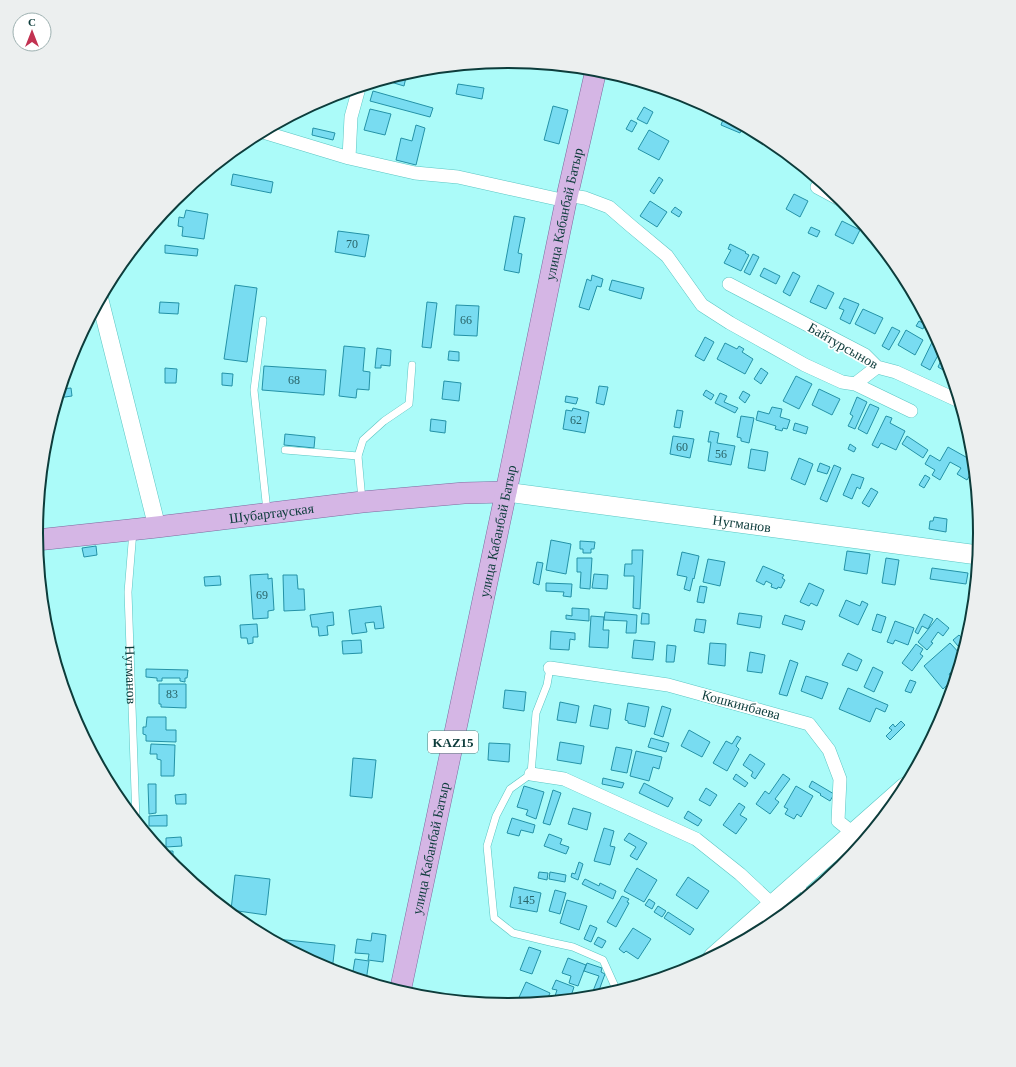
<svg xmlns="http://www.w3.org/2000/svg" width="1016" height="1067" font-family="'Times New Roman',serif">
<rect width="100%" height="100%" fill="#abfbf9"/>
<path fill="#78dcf1" stroke="#2492a7" d="M407 73 404 86 384 80Z
M458 84 484 88 482 99 456 94Z
M373 91 433 108 430 117 370 101Z
M553 106 568 110 559 144 544 140Z
M644 107 653 112 647 124 637 119Z
M370 109 391 114 385 135 364 130Z
M724 117 743 127 740 133 721 125Z
M631 120 637 123 632 132 626 129Z
M416 125 425 128 416 165 396 160 401 138 412 141Z
M313 128 335 133 333 140 312 135Z
M649 130 669 141 659 160 638 149Z
M233 174 273 182 271 193 231 185Z
M659 177 663 180 654 194 650 191Z
M794 194 808 201 800 217 786 209Z
M650 201 667 212 657 227 640 216Z
M675 207 682 212 679 217 671 212Z
M186 210 208 214 204 239 182 236 183 227 178 226 179 217 184 218Z
M514 216 525 218 518 253 522 254 519 273 504 270Z
M842 221 860 230 853 244 835 235Z
M811 227 820 231 817 237 808 233Z
M338 231 369 235 365 257 335 252Z
M730 244 746 252 745 253 749 255 741 271 724 263 731 250 728 249Z
M165 245 198 249 197 256 165 253Z
M753 254 759 257 750 275 744 272Z
M764 268 780 276 776 284 760 276Z
M793 272 800 276 790 296 783 292Z
M592 275 603 279 601 287 597 286 589 310 579 307 587 279 591 281Z
M612 280 644 288 641 299 609 290Z
M235 285 257 288 247 362 224 359Z
M818 285 834 293 826 309 810 302Z
M844 298 859 304 850 324 840 319 844 310 839 308Z
M160 302 179 303 178 314 159 313Z
M427 302 437 303 431 348 422 347Z
M456 305 479 306 477 336 454 335Z
M863 309 883 318 875 334 855 324Z
M919 321 925 324 923 329 916 326Z
M892 327 900 331 889 350 882 346Z
M906 330 923 340 915 355 898 345Z
M935 336 942 348 930 370 921 365Z
M705 337 714 342 704 361 695 356Z
M725 343 737 349 739 346 744 349 742 352 753 359 745 374 717 359Z
M344 346 365 348 363 371 370 372 369 390 357 389 356 398 339 396Z
M377 348 391 350 390 366 381 365V368H375Z
M449 351 459 352V361L448 360Z
M944 354 950 374 938 367Z
M264 366 326 370 324 395 262 390Z
M165 368 177 369 176 383H165Z
M761 368 768 373 761 384 754 379Z
M222 373 233 374 232 386 222 385Z
M796 376 812 384 799 409 783 401Z
M444 381 461 383 459 401 442 399Z
M599 386 608 387 604 405 596 403Z
M71 388 72 396 58 398 61 389Z
M819 389 840 399 832 415 812 405Z
M706 390 714 395 711 400 703 395Z
M743 391 750 395 745 403 739 398Z
M720 393 727 396 724 402 738 408 735 413 715 403Z
M566 396 578 398 576 404 565 402Z
M857 397 867 402 855 429 848 426 853 416 850 414Z
M870 404 879 408 867 434 858 429Z
M772 407 782 409 780 417 790 420 787 429 783 428 782 431 775 429 776 426 756 420 758 411 769 414Z
M573 408 589 412 585 433 563 429 566 410 572 411Z
M677 410 683 411 680 428 674 427Z
M741 416 754 418 749 443 741 441V438L737 437Z
M886 416 892 418 890 423 905 431 896 450 881 443 878 448 872 445Z
M431 419 446 421 445 433 430 431Z
M795 423 808 427 806 434 793 430Z
M710 431 719 433 717 443 735 446 731 465 708 461 711 442H708Z
M285 434 315 437 314 448 284 445Z
M673 436 694 439 690 458 670 454Z
M907 436 928 450 923 458 902 444Z
M850 444 856 448 854 452 848 449Z
M948 447 973 461 974 468 967 480 957 474 961 468 950 462 940 480 932 475 935 470 925 464 930 455 940 461Z
M751 449 768 452 765 471 748 468Z
M799 458 813 464 805 485 791 479Z
M820 463 830 467 827 474 817 471Z
M834 465 841 468 827 502 820 499Z
M852 474 864 478 860 489 857 487 852 499 843 495Z
M925 475 930 478 924 488 919 485Z
M871 488 878 492 869 507 862 503Z
M934 517 947 519 946 532 929 529 930 521H933Z
M551 540 571 544 566 574 546 570Z
M580 541 595 542 594 549H591V553H583V549H580Z
M96 546 97 555 84 557 82 548Z
M632 550H643L640 609 633 608 634 576H624L625 564H632Z
M847 551 870 554 867 574 844 570Z
M682 552 699 556 694 579 693 578 690 591 684 589 687 577 677 575Z
M577 558H592L590 589 580 588 581 572H577Z
M886 558 899 560 895 585 882 583Z
M708 559 725 562 720 586 703 582Z
M537 562 543 563 539 585 533 583Z
M763 566 784 575 782 578 785 580 781 588 778 587 777 589 771 587 772 584 766 581 764 585 756 581Z
M932 568 968 573 966 584 930 579Z
M268 574V579L272 578 274 610 268 611V618L253 619 250 575Z
M594 574 608 575 607 589 592 588Z
M283 575H297L298 589H304L305 610 284 611Z
M220 576 221 585 205 586 204 577Z
M546 583 572 584 571 597 563 596 564 592 546 591Z
M809 583 824 590 817 606 811 603 809 606 800 602Z
M700 586 707 587 704 603 697 602Z
M846 600 860 606 862 601 868 604 858 625 839 616Z
M381 606 384 628 375 629 374 622 365 623 367 632 352 634 349 610Z
M572 608 589 609V621L566 619V615L572 616Z
M333 612 334 625 327 626 328 635 319 636 318 627H312L310 615Z
M605 612 637 615 636 633H626L627 621 604 620Z
M642 613 649 614V624H641Z
M739 613 762 616 760 628 737 624Z
M877 614 886 617 881 633 872 630Z
M924 614 933 619 928 629 922 626 918 634 915 632Z
M785 615 805 621 802 630 782 624Z
M591 616 604 617 603 630H609L608 648 589 647Z
M937 618 949 628 943 636 938 632 931 642 933 643 927 650 918 642Z
M696 619 706 620 704 633 694 631Z
M895 621 914 628 908 645 895 640 893 644 887 642Z
M257 624 258 637H253V643L248 644 247 638H241L240 625Z
M551 631 575 633V640L570 639 569 650 550 649Z
M959 635 966 642 963 652 953 640Z
M361 640 362 653 343 654 342 641Z
M634 640 655 642 653 660 632 658Z
M710 643 726 644 725 666 708 664Z
M950 643 962 656 959 666 949 674 953 680 943 689 924 666Z
M916 644 923 649 920 654 923 656 912 671 902 663Z
M667 645 676 646 674 662H666Z
M750 652 765 655 762 673 747 671Z
M848 653 862 660 857 671 842 665Z
M790 660 798 663 787 696 779 694Z
M873 667 883 672 874 692 864 687Z
M146 669 188 670 187 678H185V682L180 681V678H162V681H157V678L146 677Z
M806 676 828 683 822 699 801 691Z
M910 680 916 682 911 693 905 691Z
M159 684H186V708L161 707V704H159Z
M848 688 888 705 885 712 876 708 870 722 839 709Z
M505 690 526 692 524 711 503 708Z
M560 702 579 706 576 723 557 720Z
M628 703 649 707 645 727 628 723V721L625 720Z
M594 705 611 709 608 729 590 726Z
M662 706 671 709 663 737 654 734Z
M147 717H166V730H176V742L146 741V735L143 734V727H146Z
M901 721 905 725 890 740 886 736 892 730 889 728 893 724 895 727Z
M689 730 710 742 702 757 681 746Z
M737 736 741 738 736 746 739 749 727 771 713 763 726 741 732 744Z
M651 738 669 743 666 752 648 747Z
M560 742 584 746 581 764 557 760Z
M489 743 510 744 509 762 488 760Z
M151 744 175 745 174 776H161V760L157 759V754H150Z
M616 747 632 750 627 773 611 770Z
M636 751 662 757 659 769 653 767 649 781 630 776Z
M750 754 765 764 755 779 751 776 753 772 743 765Z
M353 758 376 760 372 798 350 796Z
M736 774 748 783 745 787 733 779Z
M783 774 790 779 775 799 779 802 770 814 756 804 765 791 769 794Z
M603 778 624 783 622 788 602 784Z
M812 781 834 794 830 801 820 795 821 794 809 787Z
M644 783 673 798 668 807 639 793Z
M148 784H156V813L149 814Z
M524 786 544 792 536 819 526 815 528 810 517 807Z
M796 786 813 796 801 817 797 814 794 819 785 814 788 809 784 807Z
M706 788 717 795 710 806 699 800Z
M553 790 561 793 550 825 543 823Z
M186 794V804H176L175 795Z
M739 803 745 807 740 815 747 819 736 834 723 825Z
M573 808 591 813 587 830 568 824Z
M688 811 702 820 698 826 684 818Z
M167 815V826H149V816Z
M512 818 535 825 533 833 521 830 519 836 507 833Z
M604 828 614 831 610 846 615 847 610 865 594 861Z
M629 833 647 843 637 860 630 856 636 847 624 840Z
M549 834 562 839 560 844 569 847 566 854 544 846Z
M181 837 182 846 166 847V838Z
M161 851H173V866Z
M579 862 583 864 578 880 571 877 572 873 575 874Z
M637 868 657 880 644 902 624 891Z
M539 872 548 873 547 880 538 878Z
M550 872 566 875 565 882 549 879Z
M235 875 270 879 266 915 231 910Z
M688 877 709 891 697 909 676 895Z
M585 879 599 886 600 883 616 891 613 899 582 884Z
M514 887 541 893 537 912 510 907Z
M555 890 566 893 560 914 549 911Z
M622 896 629 899 627 902 629 903 616 927 607 922Z
M649 899 655 903 652 909 645 905Z
M567 900 587 906 579 930 560 923Z
M658 906 666 911 662 917 654 912Z
M668 912 694 929 690 935 664 918Z
M590 925 597 928 591 942 584 939Z
M633 928 651 939 638 959 626 951 624 953 619 949Z
M372 933 386 935 383 962 368 960 369 954 355 953 357 939 371 941Z
M598 937 606 941 602 948 594 944Z
M267 938 335 945 332 971 327 969Z
M529 947 541 951 532 974 520 970Z
M568 958 586 965 578 986 569 983 571 976 562 973Z
M355 959 369 961 366 981 352 977Z
M587 963 602 968 601 972 605 974 598 993 593 991 599 976 584 971Z
M556 980 574 987 570 999 559 1000 554 999 557 990 552 989Z
M526 982 550 993 546 1002 516 1004Z"/>
<g fill="none" stroke-linecap="round" stroke-linejoin="round">
<g stroke="#5bc5c3" stroke-width="8">
<g id="service">
<path d="M263 320 254 390 267 511"/>
<path d="M285 450 358 456"/>
<path d="M362 500 358 456 363 440 384 421 409 404 412 365"/>
<path id="s1" d="M133 531 128 592 136 820"/>
<path d="M550 668 547 685 536 713 531 774 510 789 496 816 487 846 494 918 513 933 550 942 573 947 603 960 617 991"/>
<path d="M799 882 807 896"/>
</g>
</g>
<g stroke="#5bc5c3" stroke-width="14">
<path id="minor" d="M263 132 349 158 415 173 458 177 566 201
M349 158 351 117 359 88
M817 187 843 201
M567 195 585 198 609 207 631 226 667 256 702 305 730 323 805 365 842 382 855 384 877 367
M729 284 865 355 877 367 896 372 959 401
M855 384 911 411
M550 668 668 685 809 724 829 750 840 779 838 821 853 833
M531 774 564 779 696 839 740 874 772 904"/>
</g>
<g stroke="#5bc5c3" stroke-width="18">
<path id="tertiary" d="M100 300 157 527"/>
</g>
<g stroke="#5bc5c3" stroke-width="20">
<g id="secondary">
<path id="s2" d="M506 492 978 555"/>
<path d="M713 957 905 787"/>
</g>
</g>
<g stroke="#7d6b9e" stroke-width="22">
<g id="primary">
<path id="s3" d="M37 540 157 527 362 502 464 493 506 492"/>
<path id="s4" d="M400 992 506 492 566 201 596 70"/>
</g>
</g>
<use href="#service" stroke="#fff" stroke-width="7"/>
<use href="#minor" stroke="#fff" stroke-width="13"/>
<use href="#tertiary" stroke="#fff" stroke-width="17"/>
<use href="#secondary" stroke="#fff" stroke-width="19"/>
<use href="#primary" stroke="#d5b6e5" stroke-width="21"/>
</g>
<g text-anchor="middle" dominant-baseline="central" stroke-width="3.5" stroke-linejoin="round" paint-order="stroke">
<g font-size="12" fill="#286468">
<text x="352" y="244">70</text>
<text x="466" y="320">66</text>
<text x="294" y="380">68</text>
<text x="576" y="420">62</text>
<text x="682" y="447">60</text>
<text x="721" y="454">56</text>
<text x="262" y="595">69</text>
<text x="172" y="694">83</text>
<text x="526" y="900">145</text>
</g>
<rect fill="#fff" stroke="#567676" stroke-width="1" x="428" y="731" width="50" height="22" rx="3"/>
<g font-size="13" font-weight="bold" fill="#0d3c3b">
<text x="453" y="742">KAZ15</text>
</g>
<g font-size="14" fill="#0d3c3b" stroke="#fff">
<text stroke="none"><textPath href="#s4" startOffset="795">улица Кабанбай Батыр</textPath></text>
<text transform="translate(843 346) rotate(30)">Байтурсынов</text>
<text stroke="none"><textPath href="#s3" startOffset="236">Шубартауская</textPath></text>
<text stroke="none"><textPath href="#s2" startOffset="238">Нугманов</textPath></text>
<text stroke="none"><textPath href="#s4" startOffset="471">улица Кабанбай Батыр</textPath></text>
<text stroke="none"><textPath href="#s1" startOffset="144">Нугманов</textPath></text>
<text transform="translate(741 705) rotate(15)">Кошкинбаева</text>
<text stroke="none"><textPath href="#s4" startOffset="147">улица Кабанбай Батыр</textPath></text>
</g>
</g>
<path d="M0 0H1016V1067H0ZM43 533a465 465 0 1 1 930 0a465 465 0 1 1-930 0Z" fill="#ecefef" fill-rule="evenodd"/>
<path fill="none" stroke="#0d3c3b" stroke-width="2" d="M43 533a465 465 0 1 1 930 0a465 465 0 1 1-930 0Z"/>
<g transform="translate(32 32)"><circle r="19" fill="#ffffff" stroke="#9eb1b1"/>
<path d="M0-3L7 15L0 10L-7 15Z" fill="#c23251"/>
<text y="-6" font-size="11" font-weight="bold" text-anchor="middle" fill="#0d3c3b">С</text>
</g>
</svg>
